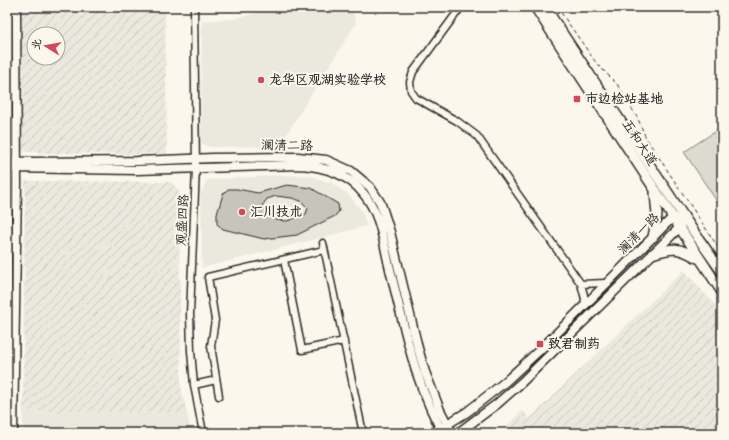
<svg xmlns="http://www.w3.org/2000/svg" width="729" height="440" font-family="Mynerve,'LXGW WenKai TC',sans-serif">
<defs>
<pattern id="industrial-furrows" width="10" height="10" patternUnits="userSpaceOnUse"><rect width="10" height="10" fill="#ebe8de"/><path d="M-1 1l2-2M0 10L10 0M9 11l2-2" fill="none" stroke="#cac7bf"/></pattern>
</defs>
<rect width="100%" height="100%" fill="#fbf7ec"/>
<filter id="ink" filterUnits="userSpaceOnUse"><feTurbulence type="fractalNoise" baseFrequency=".025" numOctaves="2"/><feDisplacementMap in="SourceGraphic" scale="8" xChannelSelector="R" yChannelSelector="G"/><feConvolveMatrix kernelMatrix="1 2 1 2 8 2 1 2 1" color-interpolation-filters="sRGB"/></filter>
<g filter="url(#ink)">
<path fill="#ebe8de" d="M278 7H351L356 23 279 146 208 147 201 143 202 21 234 19Z
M282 175 311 176 332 183 349 195 361 210 367 226 202 268 201 193 207 180Z
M23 411 187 413 191 433H23Z"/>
<path fill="url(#industrial-furrows)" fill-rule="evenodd" d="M7 7H165L167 154 45 153 7 150ZM34 34H58V58H34Z
M25 181 171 182 179 191 181 387 187 413 23 411Z
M684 270 714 304 722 317V433H499L523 410 529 419Z"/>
<path fill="#dddad0" stroke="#84827e" d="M722 127V209L684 152Z"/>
<path fill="#c7c4bc" stroke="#2b2b2b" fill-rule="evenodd" d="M287 185 311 188 338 204 339 211 335 216 297 235 264 239 223 229 217 224V214L223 194 228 189H237L258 193ZM276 196 292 198 301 201 308 208 306 214 287 221 276 220 267 212 262 206 267 199Z"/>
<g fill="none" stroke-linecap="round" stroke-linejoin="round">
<g stroke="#2b2b2b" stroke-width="9">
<path id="street" d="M194 7 196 168 190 314 191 351 194 385 203 433
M461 7 413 72 410 82 411 91 416 98 457 121 477 136 581 284 585 299 584 306
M323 243 363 433
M284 260 302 350 344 341
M581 284 606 283
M194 385 216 380
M219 396 211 346 215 320 208 277 324 250"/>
</g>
<g stroke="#2b2b2b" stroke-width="11">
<path id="secondary" d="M7 161 33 162 137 161 213 158 298 157 326 160 351 171 370 187 380 202 383 210 390 232 418 348 425 372 440 410 452 433
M7 168 137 170 298 165C322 166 347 173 363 193 379 211 383 238 388 261 395 290 402 320 410 350 417 378 428 405 442 432
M7 225V7
M13 433 17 184 16 7
M433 433 467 412 505 382 545 345 672 218 684 217 679 228 522 382 497 404 458 433"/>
</g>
<g stroke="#2b2b2b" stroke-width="12">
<path id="primary" d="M535 7 722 292
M545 7 694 232 722 272
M653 237 657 215 655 193
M652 254C673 247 679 247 697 258"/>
</g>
<path stroke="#2b2b2b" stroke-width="1" stroke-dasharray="4 3" stroke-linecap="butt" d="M557 7 597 64 617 84 638 119 646 138 722 253"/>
<use href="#street" stroke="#fbf7ec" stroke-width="6"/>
<use href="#secondary" stroke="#fbf7ec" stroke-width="8"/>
<use href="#primary" stroke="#fbf7ec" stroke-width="9"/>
</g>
</g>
<g fill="#d1495b" stroke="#fbf7ec" stroke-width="1.5">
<circle cx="261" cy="80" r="4"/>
<rect x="573" y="95" width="8" height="8" rx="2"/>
<circle cx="242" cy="212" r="4"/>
<rect x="536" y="340" width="8" height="8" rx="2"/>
</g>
<g text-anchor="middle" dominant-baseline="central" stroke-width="4" stroke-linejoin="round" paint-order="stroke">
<g font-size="13" font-weight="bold" fill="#2b2b2b" stroke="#fbf7ec" text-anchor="start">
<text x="269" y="80">龙华区观湖实验学校</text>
<text x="585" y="99">市边检站基地</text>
<text x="250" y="212">汇川技术</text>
<text x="548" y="344">致君制药</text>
</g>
<g font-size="13" fill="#2b2b2b" stroke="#fbf7ec">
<text transform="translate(639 143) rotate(57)">五和大道</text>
<text transform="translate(287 146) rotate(1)">澜清二路</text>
<text transform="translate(183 220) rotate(-87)">观盛四路</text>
<text transform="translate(639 234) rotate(-45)">澜清一路</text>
</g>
</g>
<rect width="729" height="440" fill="none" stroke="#fbf7ec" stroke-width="24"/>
<rect x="12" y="12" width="705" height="416" fill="none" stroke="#2b2b2b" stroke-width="1.5" filter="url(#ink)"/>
<g transform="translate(46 46) rotate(281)"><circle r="19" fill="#fbf7ec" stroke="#a8a59f"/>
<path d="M0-3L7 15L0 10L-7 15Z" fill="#d1495b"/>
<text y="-6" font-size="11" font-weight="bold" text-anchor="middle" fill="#2b2b2b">北</text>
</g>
</svg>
